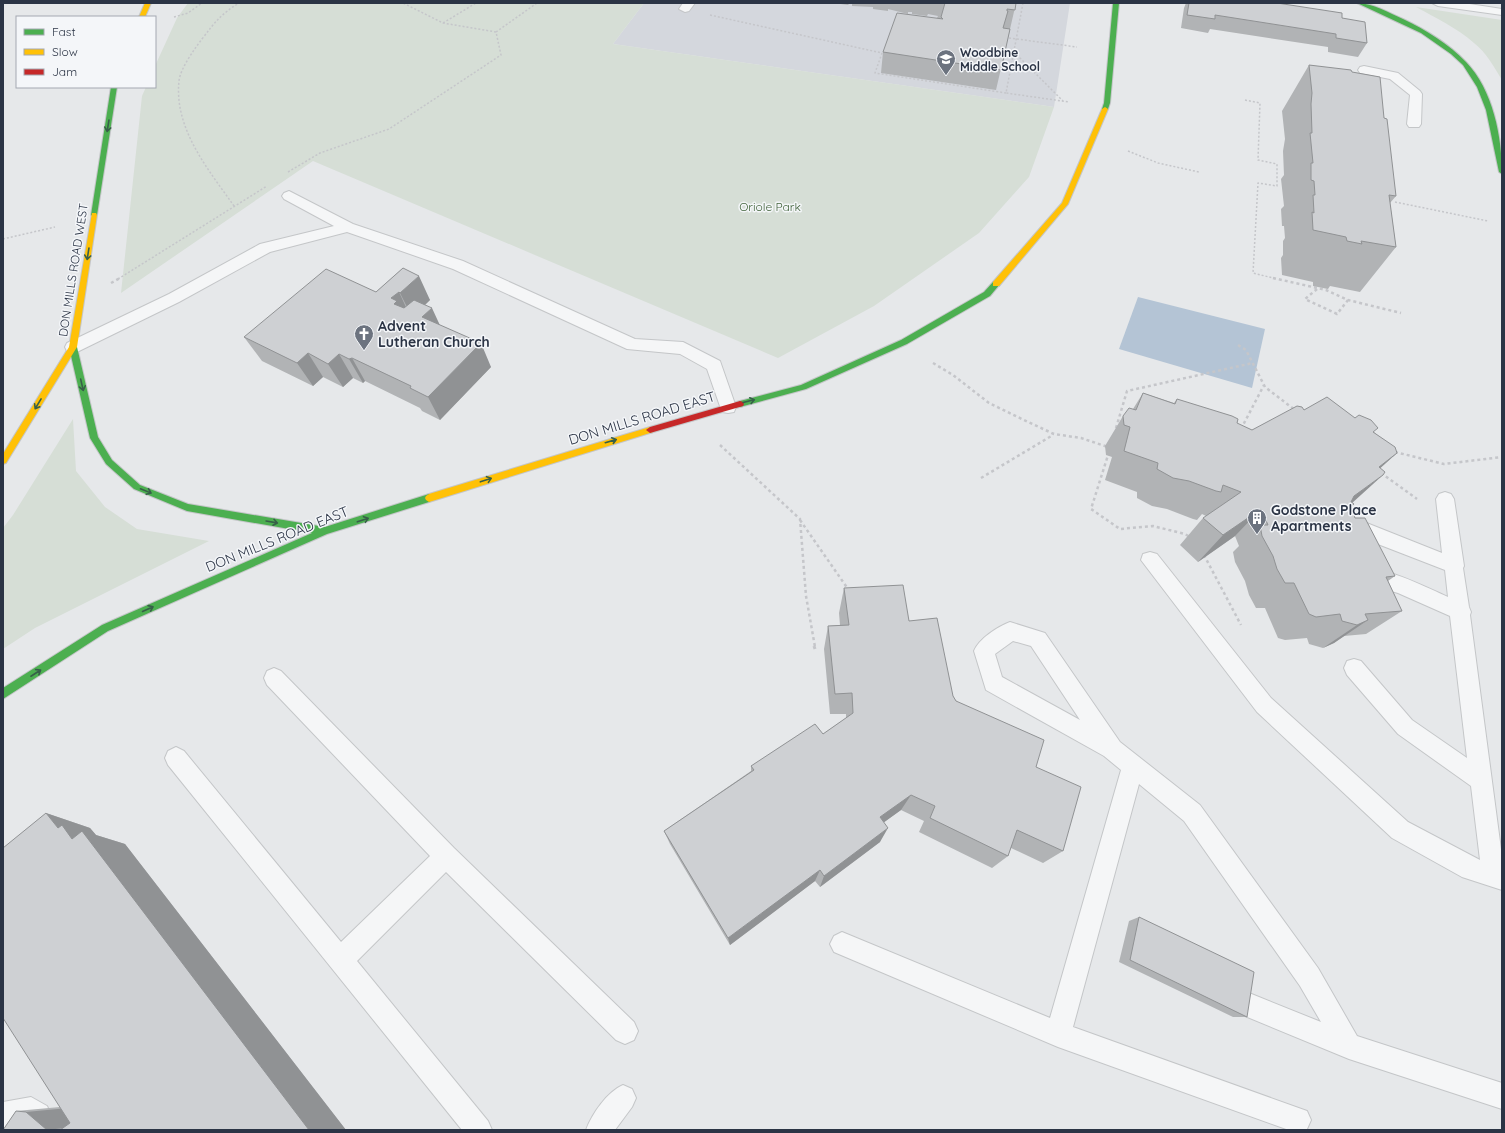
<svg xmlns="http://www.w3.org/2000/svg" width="1505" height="1133" font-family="Quicksand,sans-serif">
<rect width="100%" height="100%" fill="#e6e8ea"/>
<path fill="#d4d7dd" d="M644 3H1070L1054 107 613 44Z"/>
<path fill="#d6ded6" d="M188 3H644L613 44 1054 107 1029 177 979 233 874 306 778 358 313 161 121 293 142 96 146 87H155V66L177 18Z
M1416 7 1502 20V80C1494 67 1486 52 1474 43 1457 28 1436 18 1416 7Z
M73 419 76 471 105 507 137 529 209 541 35 628 3 649V528L13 515Z"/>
<path fill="#b4c4d5" d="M1138 297 1265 329 1252 388 1119 349Z"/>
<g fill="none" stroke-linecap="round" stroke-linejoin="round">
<g stroke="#c4c6c8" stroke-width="2">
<path id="lane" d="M683 3H695L689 11 685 12 679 9Z
M1432 3H1463L1502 9V15L1438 6Z
M1364 66 1398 73 1420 91 1422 94 1421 124 1419 127H1409L1407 124 1410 95 1390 79 1360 73 1358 70 1360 67Z
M289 191 353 224 463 261 635 339 683 342 720 361 736 407 734 412 728 413 722 412 707 369 680 354 627 349 453 269 347 232 270 252 179 302 79 351 73 353 67 351 65 347 67 343 169 294 260 244 334 226 284 199 282 196 284 193Z
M1445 492 1451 494 1454 499 1464 566 1463 568 1469 607 1471 612 1470 615 1502 857V890L1462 877 1392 838 1257 712 1141 560 1143 554 1150 552 1157 554 1271 698 1408 822 1480 860 1471 786 1398 734 1347 675 1344 668 1347 661 1354 659 1361 661 1412 720 1467 758 1450 616 1398 593 1357 581 1354 575 1357 569C1376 562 1428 588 1448 597L1445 570 1352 534 1350 528 1352 522 1359 520 1442 553 1436 499 1439 494Z
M1010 622 1045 633 1120 742 1200 805 1318 968 1357 1036 1502 1083V1109L1349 1059 1240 1014 1237 1005 1240 996 1249 993 1321 1022 1300 986 1184 821 1139 784 1073 1027 1307 1111 1311 1120 1307 1129 1289 1130 1058 1047 834 952 830 944 834 936 842 932 1050 1018 1121 770 1104 756 986 690 974 651C979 639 997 627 1010 622ZM1013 641 1031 646 1080 720 1002 677 995 654Z
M274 668 281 671 454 848 634 1022 638 1031 634 1040 625 1044 616 1040 446 872 357 961 488 1121 492 1130H462L168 765 165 758 168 751 176 747 184 751 341 942 430 856 267 685 264 678 267 671Z
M623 1085 632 1089 636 1098 632 1107 615 1130H586C592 1114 607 1092 623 1085Z
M31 1097 47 1106 51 1115 47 1124 38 1128 28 1124 3 1128V1102Z"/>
</g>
<g stroke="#c4c6c8" stroke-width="2">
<path id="fast" d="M1113 3H1119L1110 103 1108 109 1105 111 1102 109 1104 103Z
M1357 3C1373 3 1389 13 1403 19 1426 30 1449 44 1466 62 1493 90 1502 137 1502 174L1499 172 1486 110 1477 87 1463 65 1451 54 1421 33Z
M111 87H117L97 215 94 217 91 215Z
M996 281 1000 284 990 296 907 344 806 389 740 407 736 404 740 401 801 385 901 340 984 292 993 282Z
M73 344 77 347 98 437 112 460 140 485 188 504 325 527 429 494 432 496 433 498 432 500 429 502 327 534 108 631 3 699V688L102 625 312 533 187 511 134 489 106 464 90 438 69 347Z"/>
</g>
<g stroke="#c4c6c8" stroke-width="2">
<path id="slow" d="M145 3H151L145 17H139Z
M1105 107 1108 109 1068 204 999 286H993V282L1062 203 1102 109Z
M92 213H96L97 215 77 347 6 463 3 464V454L69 347Z
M650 427 654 430 653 432 429 502 426 500 425 498 426 496 429 494Z"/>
</g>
<g stroke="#c4c6c8" stroke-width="2">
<path id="jam" d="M740 401 743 402 744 404 743 406 650 433 646 430 650 427Z"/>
</g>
<path stroke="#c5c6ca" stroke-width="1.5" stroke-dasharray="2 2" stroke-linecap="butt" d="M1023 3 1006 93 1069 102
M710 15 882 53 875 73 1006 93
M174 17 188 13 202 3
M443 23 476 3
M496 32 537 3
M1009 38 1077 47
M1014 52 1063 101
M1245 100 1260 103 1258 160 1277 164V186L1258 183 1253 273 1277 279
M1128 151 1158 163 1199 172
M288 172 320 153 389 129 501 55 496 32 443 23 403 3
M1395 202 1488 221
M234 206C208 169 174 129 179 81 180 69 195 48 202 39 215 22 221 14 239 3
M3 239 55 227
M118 279 267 186"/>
<path stroke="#c5c6ca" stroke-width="2.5" stroke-dasharray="3 3" stroke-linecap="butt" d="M1273 278 1326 290 1348 300 1401 313
M111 283 120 278
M1317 289 1305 299 1337 314 1348 300
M1238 345 1246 350 1265 387 1295 410
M933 363 953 375 989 403 1028 422 1054 434 1081 438 1108 447
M1116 428 1127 391 1253 363
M1241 429 1264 385
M720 445 800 519 806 596 815 647
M1109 452 1091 509 1120 529 1153 526 1185 534 1190 537
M1395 452 1444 464 1502 457
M1381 473 1417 499
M981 478 1053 435
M800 520 848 589
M1204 555 1241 625"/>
<path stroke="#c5c6ca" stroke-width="3" stroke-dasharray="3.5 3.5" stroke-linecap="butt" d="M814 646 815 649"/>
<use href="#lane" fill="#f5f6f7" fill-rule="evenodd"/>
<use href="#fast" fill="#4caf50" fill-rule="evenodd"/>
<use href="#slow" fill="#ffc107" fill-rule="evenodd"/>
<use href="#jam" fill="#c62828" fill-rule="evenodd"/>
</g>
<path fill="#b1b3b5" d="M833 3H1016L996 90 881 73 883 52 937 18 938 16 928 14 927 16 912 14V12H908V14L888 9V11L873 9V7L852 6V4H849L848 5Z
M1186 3H1277L1342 18 1367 43 1358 57 1328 52V47L1210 29 1208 33 1181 28 1184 8Z
M1309 65 1352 72 1384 118 1396 196 1390 203 1396 247 1360 292 1330 286 1328 289 1313 286V282L1282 275 1281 258 1283 255V241L1285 238 1284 226H1282L1281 209 1284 206 1281 179 1284 175 1283 151 1285 139 1282 111Z
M403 268 430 300 425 305 440 325 491 367 440 420 422 411 420 408 365 381 363 383 353 378 343 387 323 377 313 386 262 361 244 337 376 292Z
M1143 393 1174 403 1177 399 1252 430 1304 410 1374 432 1397 453 1380 468 1352 502 1354 504 1351 506 1355 518 1395 576 1388 581 1402 611 1366 634 1344 636 1334 643 1323 648 1309 644 1307 638 1285 640 1278 638 1265 608H1256L1249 595 1245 581 1235 562 1233 552 1239 546 1235 536 1198 562 1180 545 1203 518 1206 516 1202 514 1197 520 1193 519 1167 509 1152 506 1137 498V492L1105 480 1112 457 1106 455 1105 446 1123 416 1133 409Z
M844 588 909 621 956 701 1036 767 1063 851 1043 863 1011 848 1008 856 992 868 919 832 924 821 901 810 884 822 880 842 820 887 815 881 730 945 670 844 664 831 751 771V766L823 734 846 718V714H830L824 649 828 626 840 625 839 613Z
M46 813 90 828 96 835 125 844 346 1130H3L16 1111 60 1107Z
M1139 917 1247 1017H1233L1119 962 1129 921Z"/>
<path fill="#909294" d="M419 276 430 300 412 317 400 293Z
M399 292 410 316 406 328 391 298Z
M432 308 443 332 422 317Z
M481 343 491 367 440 420 428 397Z
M308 353 323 377 313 386 297 363Z
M339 354 353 378 343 387 328 364Z
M352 358 365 381 363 383 349 359Z
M1397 453 1365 482 1379 467Z
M1383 475 1351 504 1323 524 1354 496Z
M1261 509 1235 536 1198 562 1223 535Z
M1368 620 1334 643 1323 648 1357 625Z
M911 795 901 810 872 831 880 817Z
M46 813 90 828 96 835 125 844 346 1130H309L72 839 58 828Z
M888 828 880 842 820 887 824 876Z
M820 870 815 881 730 945 728 938Z
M79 1107 99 1124 47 1130 26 1112Z"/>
<path fill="#ced0d3" stroke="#909294" d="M945 3H1016L1015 10 1007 9V11H1008L1003 28 1010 29 1001 70 883 52 897 13 943 19 941 17Z
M1189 3H1277L1342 13V18L1365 22 1367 43 1336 38V34L1215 15V19L1187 15Z
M1309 65 1351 70 1352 72 1380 77 1384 118 1387 119 1396 196 1389 195 1396 247 1361 241 1362 244 1347 241 1346 237 1313 230 1312 212 1314 213 1313 195H1315L1314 181 1311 180V163H1313L1310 133H1312L1311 104 1312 93Z
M403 268 419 276 400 293 399 292 391 298 397 301 394 304 404 308 414 300 432 308 422 317 481 343 428 397 410 388 411 386 352 358 349 359 339 354 328 364 308 353 297 363 244 337 326 269 376 292Z
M1143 393 1175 404 1177 399 1232 416 1238 419 1237 423 1252 430 1297 406 1302 407 1304 410 1327 397 1355 418 1359 415 1371 420 1378 428 1373 432 1395 447 1397 453 1379 467 1385 472 1383 475 1354 496 1351 502 1354 504 1351 506 1355 518H1365L1395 576 1386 577 1402 611 1365 614 1368 620 1357 625 1342 621 1340 614 1316 617 1309 614 1294 583H1285L1277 569 1273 556 1262 536 1260 525H1268L1261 509 1223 535 1203 518 1241 492 1223 485 1221 492 1216 491 1189 481 1173 478 1157 469 1158 463 1124 451 1130 427 1124 425 1123 416 1129 408 1136 410Z
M903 585 909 621 937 618 953 696 956 701 1044 740 1036 767 1081 787 1063 851 1017 830 1008 856 930 818 935 806 911 795 880 817 888 828 824 876 820 870 728 938 664 831 754 770 751 766 815 724 823 734 853 713 852 693 835 694 828 626 849 625 844 588Z
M46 813 58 828 62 825 72 839 82 831 309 1130H60L70 1123 3 1018V848Z
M1139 917 1254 972 1247 1017 1130 960Z
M16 1111 26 1112 47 1130H3Z"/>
<defs><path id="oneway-shaft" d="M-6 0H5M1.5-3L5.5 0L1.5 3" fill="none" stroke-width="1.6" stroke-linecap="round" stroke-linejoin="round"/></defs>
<g stroke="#375f49">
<use href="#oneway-shaft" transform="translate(108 126) rotate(99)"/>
<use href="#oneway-shaft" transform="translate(88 254) rotate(99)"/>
<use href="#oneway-shaft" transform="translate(82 385) rotate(77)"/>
<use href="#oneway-shaft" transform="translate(749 401) rotate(-14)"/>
<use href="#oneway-shaft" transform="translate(38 404) rotate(121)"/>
<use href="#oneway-shaft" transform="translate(611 441) rotate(-16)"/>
<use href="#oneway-shaft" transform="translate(486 480) rotate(-18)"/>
<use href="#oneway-shaft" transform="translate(146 491) rotate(22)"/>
<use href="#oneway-shaft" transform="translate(363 520) rotate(-18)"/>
<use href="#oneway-shaft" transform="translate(272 522) rotate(10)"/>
<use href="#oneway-shaft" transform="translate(148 609) rotate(-24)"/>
<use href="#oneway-shaft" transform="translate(36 673) rotate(-33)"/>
</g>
<defs>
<g id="school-pin" transform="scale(1)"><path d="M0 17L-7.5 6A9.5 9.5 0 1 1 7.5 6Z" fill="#6c737f" stroke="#f4f6f9"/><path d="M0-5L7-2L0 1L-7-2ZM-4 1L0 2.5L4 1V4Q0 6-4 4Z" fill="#fff"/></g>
<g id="church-pin" transform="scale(1)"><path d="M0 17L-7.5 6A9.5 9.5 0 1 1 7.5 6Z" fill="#6c737f" stroke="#f4f6f9"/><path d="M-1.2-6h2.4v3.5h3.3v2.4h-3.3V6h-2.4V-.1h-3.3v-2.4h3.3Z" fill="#fff"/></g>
<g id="building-pin" transform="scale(1)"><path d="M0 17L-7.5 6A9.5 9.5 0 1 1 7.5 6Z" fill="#6c737f" stroke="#f4f6f9"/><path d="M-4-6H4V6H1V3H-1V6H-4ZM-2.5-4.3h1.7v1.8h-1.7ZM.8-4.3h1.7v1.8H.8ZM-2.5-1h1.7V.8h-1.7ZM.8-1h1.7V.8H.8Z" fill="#fff"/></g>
</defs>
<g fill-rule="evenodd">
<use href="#school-pin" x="946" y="59"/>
<use href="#church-pin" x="364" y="334"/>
<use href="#building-pin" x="1257" y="518"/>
</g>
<g text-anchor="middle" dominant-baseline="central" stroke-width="3" stroke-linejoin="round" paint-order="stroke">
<g font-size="12" font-weight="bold" fill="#2b3445" stroke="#f4f6f9" text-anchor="start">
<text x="960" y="52">Woodbine<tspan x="960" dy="14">Middle School</tspan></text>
</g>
<g font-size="12" fill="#3f6138" stroke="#f4f6f9">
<text x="770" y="206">Oriole Park</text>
</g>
<g font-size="12" fill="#2b3445" stroke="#f4f6f9">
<text transform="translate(73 270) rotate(-81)">DON MILLS ROAD WEST</text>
</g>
<g font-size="14" font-weight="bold" fill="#2b3445" stroke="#f4f6f9" text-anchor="start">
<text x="378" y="326">Advent<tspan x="378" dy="16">Lutheran Church</tspan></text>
<text x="1271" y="510">Godstone Place<tspan x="1271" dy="16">Apartments</tspan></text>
</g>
<g font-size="14" fill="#2b3445" stroke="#f4f6f9">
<text transform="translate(642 418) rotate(-17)">DON MILLS ROAD EAST</text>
<text transform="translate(277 539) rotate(-22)">DON MILLS ROAD EAST</text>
</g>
</g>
<rect width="1505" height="1133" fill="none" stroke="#2b3445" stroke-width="8"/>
<rect x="16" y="16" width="140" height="72" fill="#f4f6f9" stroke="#a4a8b1"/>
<rect x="24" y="29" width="20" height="6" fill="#4caf50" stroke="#a4a8b1"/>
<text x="52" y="36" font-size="12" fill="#2b3445">Fast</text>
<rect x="24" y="49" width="20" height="6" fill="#ffc107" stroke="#a4a8b1"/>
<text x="52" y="56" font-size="12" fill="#2b3445">Slow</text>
<rect x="24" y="69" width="20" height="6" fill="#c62828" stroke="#a4a8b1"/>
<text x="52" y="76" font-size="12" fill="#2b3445">Jam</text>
</svg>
